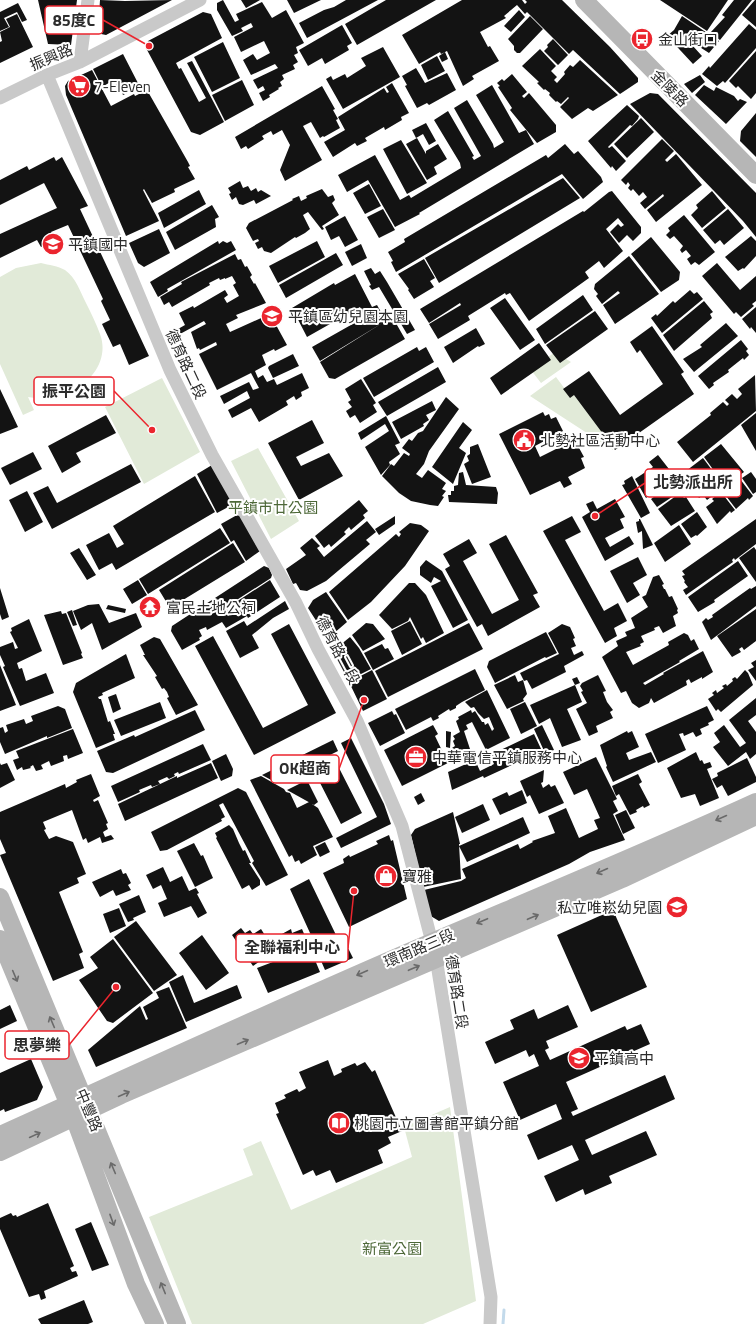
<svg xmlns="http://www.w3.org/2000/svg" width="756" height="1324" font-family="'Titillium Web','Noto Sans TC',sans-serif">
<rect width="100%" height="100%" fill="#fff"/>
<path fill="#e1ead8" d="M41 263C49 265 58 266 65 270 76 278 80 291 86 303 91 313 96 323 100 334 109 358 93 381 72 391 57 398 44 400 28 397L34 410 23 415 0 364V277L16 268Z
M555 352 571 362 541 383 531 370Z
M556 377 565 389 571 385 612 442 613 450 530 396Z
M162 378 200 452 144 484 105 407Z
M258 448 299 521 271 539 231 461Z
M450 1107 476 1301 423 1324H192L149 1217 253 1175 243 1149 261 1141 291 1210 412 1157 404 1127Z"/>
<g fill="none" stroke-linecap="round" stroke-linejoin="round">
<path stroke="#c3daeb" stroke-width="3" d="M503 1324 504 1310"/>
</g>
<path fill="#131313" d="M38 0H77L71 45 48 44Z
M100 0 125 1 172 0 106 35 101 34 98 30Z
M223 0 235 22 239 20 236 14 262 2 272 18 286 10 304 43 296 47 298 53 294 55 298 62 293 65 295 69 282 75 284 79 280 82 282 86 278 88 279 89 269 95 270 97 263 101 259 93 265 90 263 86 258 89 253 80 278 68 275 64 251 75 243 60 253 54 257 60 270 53 264 41 241 52 234 37 253 27 251 23 241 28 243 31 232 36 217 10V3Z
M241 0H260L246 8Z
M287 0H321L294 13Z
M346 0H378L307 38 299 23 324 10 334 7Z
M386 0H436L357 45 345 24Z
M462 0H522L525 4 527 2 525 0H562L610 47 638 78V82L620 94 573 50 569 54 527 12 525 14 517 5 504 16 506 18 480 32 488 47 490 46 499 61 472 76 474 79 463 86 447 51 441 54 440 52 419 64 402 35Z
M660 0H728L707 31Z
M734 0H752L720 40 710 33 725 17 722 15Z
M755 0H756V27L742 15Z
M18 3 27 20 22 22 17 12 4 18 9 27 0 31V12Z
M519 10 525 17 511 32 504 26Z
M203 12 211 14 222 38 176 63 179 69 181 68 199 102 206 98 187 63 192 61 224 122 200 135 191 132 146 48 148 41Z
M17 14 33 47 0 63V42L2 41 0 32 10 27 6 19Z
M530 16 543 29 520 53H517L514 50V46L508 39Z
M682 16 719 41 709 53 681 35 679 37 689 48 692 45 702 56 693 64 667 36 674 30Z
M749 24 756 30V48L725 83 723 81 717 86 702 74 709 66 710 68Z
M342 25 352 43 347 46 349 50 325 64 322 58 308 66 299 50Z
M553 39 568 55 558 65 544 51 548 47 547 45Z
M223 42 240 78 212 92 194 57Z
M383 47 400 77 343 109 326 79 331 76 333 80 345 74 347 78 366 66 361 58Z
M540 49 556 66 551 71 557 77 554 80 557 83 565 74 564 72 570 65 573 67 580 60 618 95 593 111 588 108 572 119 560 107 569 98 568 97 561 104 557 101 556 102 549 95 550 93 545 89 544 90 537 83 539 82 522 66Z
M756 51V93L751 99 738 86 736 88 729 81Z
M445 52 448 59 442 62 439 56Z
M123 54 140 87 123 95 119 86 116 88 112 81 102 87 93 69Z
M437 56 445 71 428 80 421 65Z
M416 68 425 83 447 73 456 90 429 105 427 103 417 108 405 86 407 85 402 76Z
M92 70 111 106 134 94 135 96 147 90 188 162 190 166 188 167 195 179 174 189 175 192 152 203 144 189 143 190 159 221 126 236 66 95 65 86 68 81Z
M512 74 527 92 522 96 524 98 529 93 556 125V132L537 143 510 110 512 108 498 87 500 86 497 83 502 79 504 81Z
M700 75 705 82 692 93 684 84Z
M242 80 254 105 225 121 212 95Z
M392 83 409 113 401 117 402 120 385 130 384 127 365 138 367 141 357 146 355 143 333 157 324 142 345 130 338 117 384 88 387 93 389 92 386 87Z
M492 85 519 133 526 130 534 144 419 213 420 214 395 227 368 180 347 192 338 175 375 155 400 200 409 195 411 198 461 168 460 163 434 120 448 111 474 156 472 157 474 160 481 156 454 108 467 100 493 144 494 148 504 142 476 95Z
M704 85 714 91 716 87 734 96 738 101 740 99 747 102 726 124 695 95Z
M322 86 335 109 333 110 338 119 336 120 340 128 324 137 323 136 320 138 311 122 303 126 322 160 285 181 280 170 290 145 282 130 273 135 271 131 262 136 264 139 248 149 246 146 241 149 235 137Z
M650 93 658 94 756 193V237L743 221 630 104Z
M627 105 639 116 638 119 632 126 630 125 608 147 609 148 612 146 626 161 616 171 612 166 611 168 588 141Z
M756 113V157L740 141 741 131Z
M641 118 654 132 627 158 614 144Z
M426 123 436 141 429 145 423 134 416 138 412 130Z
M417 138 426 154V151L438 144 447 159 434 167 437 174 427 180 406 144Z
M662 139 674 151 665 160 667 162 676 154 702 185 656 222 647 210 664 196 663 194 645 209 640 203 647 197 643 192 639 196 633 189 631 191 628 188 630 185 628 182 626 185 621 180Z
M401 140 427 183 407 194 383 149Z
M565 144 574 154 578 151 601 177 603 182 583 199 562 174 396 272 391 262 393 261 388 252 405 242 404 239 546 155 548 158Z
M54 157 56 161 62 157 88 206 80 209 149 356 129 365 120 344 113 347 102 324 110 320 101 301 103 299 68 225 51 232 55 240 41 247 37 240 0 258V234L57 208 44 183 0 205V180L27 166 29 170Z
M563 178 580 198 439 283 425 258Z
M240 181 243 188 248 186 251 191 256 188 258 192 261 190 271 196 256 204 254 200 243 205 239 204 236 197 232 200 229 194 231 193 228 188Z
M369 184 381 206 365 214 353 193Z
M322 189 328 197 333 195 335 200 332 203 339 215 322 226 324 229 322 230 308 212 303 215 310 229 305 233 296 238 295 237 271 253 264 251 262 247 258 249 255 243 259 241 258 239 253 241 246 228 249 223 293 200 292 199 299 196 301 201 307 198 306 196Z
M199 190 206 204 164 228 158 213Z
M612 191 641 227V233L633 241 627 235 619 243 610 232 618 224 621 227 624 225 618 218 606 229 623 251 604 268 599 261 585 272 589 278 529 321 510 293 506 295 505 293 468 316 470 320 438 339 429 324 461 305 460 303 429 323 420 309 583 211 584 212 609 192Z
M712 191 726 208 702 228 691 215 698 208 696 205Z
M212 205 219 217 215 219 216 227 175 250 166 232Z
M383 209 395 230 379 238 367 217Z
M728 209 744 228 724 245 720 240 715 244 703 230Z
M684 215 715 252 699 265 695 262 691 265 687 259 691 256 686 250 682 253 680 250 683 246 674 236 670 239 666 235 670 231 668 228Z
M345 216 358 240 345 247 339 236 331 240 325 227Z
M159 229 170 253 144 267 138 263 129 243Z
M751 236 756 241V256L744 269 743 268 738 271 725 257Z
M651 237 680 272 679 280 661 292 631 254Z
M218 241 219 244 223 241 227 243 231 241 236 250 167 289 168 291 158 297 150 282Z
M317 241 325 257 278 283 269 266Z
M361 244 367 258 352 266 345 252Z
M336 253 343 265 286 298 279 285Z
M235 254 238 260 241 259 245 267 247 266 252 275 250 277 254 284 255 283 266 303 236 315 238 318 226 324 230 332 270 314 287 345 275 351 274 349 262 355 266 365 255 371 258 378 263 375 267 382 274 379 277 385 302 373 309 388 301 392 302 396 296 400 294 396 286 401 288 405 259 422 251 408 232 418 228 410 250 398 247 391 224 404 220 396 249 382 253 390 259 388 251 373 217 390 199 354 217 345 216 342 200 350 199 348 197 349 191 332 206 324 204 321 180 334 178 329 185 325 179 313 193 306 194 308 225 290 228 295 224 298 227 303 239 296 233 285 236 283 232 276 225 279V278L220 280 219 278 209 283 210 285 172 307 169 302 164 305 160 297 182 284 181 282Z
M629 256 659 294 615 324 603 305 620 293 618 291 602 304 596 296 598 294 594 289 595 284Z
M424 259 435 278 430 281 434 287 414 299 408 290 409 289 398 274Z
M717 263 740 290 756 276V301L752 304 754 306 741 317 736 312 734 314 702 276Z
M371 268 375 274 380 271 387 282 415 330 407 334 379 287 372 290 369 286 371 285 364 271Z
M355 274 372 307 377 305 386 321 393 318 405 339 335 379 329 378 320 362 384 322 320 361 312 347 365 317 360 307 307 337 292 308 334 283 335 285Z
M690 290 694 294 697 292 703 299 662 333 651 318 656 314 657 316 673 301 675 303Z
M583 295 593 310 545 344 536 329Z
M505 298 535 340 520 350 490 308Z
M704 301 713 312 710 314 712 318 674 351 663 335Z
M756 307V333L751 327 750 329 742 319Z
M595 311 608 329 560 363 546 345Z
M726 323 738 336 694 372 683 359 702 347 700 345Z
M652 326 684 372 681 374 694 394 615 450 574 395 570 398 563 389 589 371 620 415 663 384 640 350 637 353 630 342Z
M476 328 485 344 479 347 478 346 453 363 444 347Z
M741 340 748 349 746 351 749 355 744 360 743 358 728 370 729 372 713 383 714 385 709 389 698 376Z
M539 343 551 360 501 395 490 378Z
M417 347 419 351 426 347 434 362 374 397 363 378Z
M293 354 299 366 273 378 268 368 269 366Z
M438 367 446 382 387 416 378 402Z
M755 375 756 411 693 462 677 442 711 415 710 413 723 402 727 406 729 404 725 400 732 394 737 399 742 394 738 389Z
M361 379 376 403 373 405 377 412 360 423 355 415 350 418 346 411 352 407 348 402 351 400 345 389Z
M0 389 18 427 0 434Z
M446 397 459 409 429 451 424 464 416 474 422 478 428 470 446 483 442 489 446 491 442 496 444 497 438 506 430 505 411 501 399 493 382 476 391 464 394 466 404 453 409 456 410 454 402 448 409 439 412 441 418 433 423 431Z
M432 401 436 410 426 415 429 420 423 424 424 426 401 439 392 422Z
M543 412 545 416 549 414 551 419 556 417 563 431 535 446 540 457 578 438 581 445 578 446 584 457 581 458 585 468 568 477 572 484 564 488 560 481 530 495 499 434Z
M756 413V451L741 425Z
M106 415 116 433 76 453 81 462 62 473 48 446Z
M386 416 400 443 395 445 400 454 389 462 390 465 381 475 365 447 389 431 385 424 361 440 358 433Z
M312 420 324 443 296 457 301 466 329 453 343 476 299 500 268 443Z
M463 422 472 430 459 448 466 453 453 484 432 467Z
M478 444 491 477 472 484 464 464 469 461 467 456 470 454V447Z
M721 444 744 472 725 486 704 457Z
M33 452 42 469 10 485 1 468Z
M658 455 676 478 667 485 663 479 653 488 655 491 646 498 635 479 653 467 649 462Z
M703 458 715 474 699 486 695 480 688 484 682 474Z
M131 464 141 482 52 529 33 493 48 486 57 503Z
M212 465 234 501 232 505 217 513 197 474Z
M463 472 466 485 496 487 498 493 497 504 449 502 448 495H451V491H454V486L458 485 459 473Z
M751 472 756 479V492L753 494 742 478Z
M195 476 215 512 116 570 112 563 99 570 86 545 109 533 117 548 124 544 113 526Z
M632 476 650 513 641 518 622 485 625 484 624 481Z
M715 476 723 488 707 500 703 495 699 498 695 492Z
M740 479 753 496 749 500 748 498 736 509 723 492Z
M675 482 681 491 657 507 651 499Z
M27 491 43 522 25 532 9 500Z
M721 492 735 510 731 513 730 511 717 524 706 507 714 501 712 499Z
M680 493 684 498 686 497 695 511 671 526 658 509Z
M615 499 625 517 620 519 624 528 605 538 610 547 629 536 634 544 605 561 582 517 590 512 586 504 593 501 597 509Z
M359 500 368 511 363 515 365 518 351 530 349 527 344 532 346 534 331 547 329 544 324 548 315 536Z
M697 512 707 527 697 536 696 535 691 538 681 524Z
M237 515 242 517 260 551 246 561 234 540 231 542 221 524Z
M395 516V524L379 535 375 529Z
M572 516 581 532 565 540 604 611 618 603 627 621 614 628 617 636 605 643 543 531Z
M639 519H640L653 545 643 549 642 532V531L638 533 636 522 639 521Z
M756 519V544L735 560 734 558 732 560 733 562 686 595 683 590 688 587 684 582 685 581 682 576 685 575 682 571Z
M367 521 376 532 366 540 370 544 326 581 307 591 300 590 296 583 293 584 286 569 306 555 300 548 312 538 320 546 317 548 324 557Z
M410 523 421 525 429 531 405 566 371 602 348 620 329 592 396 534 399 537 401 534 399 532Z
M679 525 691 544 665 562 654 543Z
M220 528 230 543 148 594 139 579Z
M506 535 538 593 533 595 540 607 488 636 482 624 477 627 445 569 450 566 443 554 469 539 477 553 463 561 492 614 519 600 489 544Z
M233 543 245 562 170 608 159 590Z
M754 547 756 550V582L739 558Z
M79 548 96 575 87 580 70 553Z
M638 557 647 575 633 583 640 595 627 603 610 571Z
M426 560 442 571 468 620 453 628 431 586 441 581 434 577 431 583 420 575V567Z
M738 561 748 576 714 600 715 602 698 612 688 597Z
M264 566 269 568 272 575 271 578 232 603 233 604 270 580 280 597 248 618 247 616 226 628 222 622 207 630 206 627 199 630 202 636 199 638 200 640 182 650 171 631 172 626Z
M659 575 664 584 662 585 664 589H665L669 597 672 596 678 609 677 610 678 613 673 616 676 626 663 633 659 626 654 628 655 630 641 636 644 642 640 644 641 646 626 652 633 665 669 645 668 642 684 633 688 635 691 641 694 639 699 649 679 661 680 662 643 683 645 685 664 674 663 673 703 651 713 672 702 679V677L691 683 689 679 686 681 687 685 654 703 651 698 649 703 639 708 632 703 626 691 621 693 602 657 618 646 616 641 627 636 625 632 635 628 631 618 648 607 642 597 646 595 653 577Z
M138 580 147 595 132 604 123 589Z
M409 583H415L426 595 444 633 426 643 423 637 421 639 410 617 408 621 392 629 379 615Z
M756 586V606L711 640 702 622 706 618 708 620 713 617 712 615 750 588 751 589Z
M0 588 9 617 2 620 0 614Z
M326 592 347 622 333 634 324 633 308 608 313 600Z
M151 597 159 611 149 616 142 602Z
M285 601 289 609 273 618 252 635 259 648 240 658 226 631 244 621 247 626Z
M99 604 109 623 136 613 142 627 102 650 92 623 81 630 73 611 88 605Z
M108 605 126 609 125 613 106 609Z
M756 609V641L744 650 742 647 739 649 741 652 732 657 717 636Z
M72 610 77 625 73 626 67 612Z
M61 611 62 614 66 613 82 653 81 654 83 658 63 665 44 615Z
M29 619 42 651 17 663 19 669 22 668 26 681 46 673 54 693 20 706 3 667 5 666 0 655V647L13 642 15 649 18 648 10 632 12 631 11 628Z
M410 621 422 644 402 655 391 631Z
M366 623 373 624 385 639 363 651 352 635Z
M469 623 483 649 388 697 375 671Z
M289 624 336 713 254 755 195 646 213 636 263 728 308 705 271 634Z
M562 624 570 627 575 638 573 639 576 646 571 648 574 655 582 651 584 655 564 666 566 672 532 689 527 680 524 681 520 673 559 654 548 633Z
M546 632 557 653 546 658 545 657 495 683 487 667 489 661Z
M154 637 160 639 198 705 176 715 167 698 169 697 167 692 164 688 162 689 155 677 157 676 143 655H145L140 645Z
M350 637 359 648 371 669 351 679 334 650Z
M382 644 385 649 388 648 394 659 373 670 364 653Z
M126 654 135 678 102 693 103 695 98 697 99 699H101L108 722 110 721 115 734H113L115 740 96 748 73 692 76 683Z
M756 660V681L748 670 754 667 751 663Z
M0 665 16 705 0 711Z
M475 669 485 690 462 702 456 706V708L450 711 449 709 438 716 439 718 433 721 431 717 406 730 395 709Z
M372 670 387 699 363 711 349 682Z
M745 670 748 673 753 685 721 712 718 709 716 711 708 699 714 695 712 693 716 690 717 693 724 688 722 686 726 684 727 686 733 681 732 679 735 677 737 679Z
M515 675 518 682 523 680 527 694 523 699 524 701 507 709 494 685Z
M598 675 606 691 603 692 607 702 613 710 610 712 613 718 596 726 598 732 589 736 576 709 587 703 581 692 583 691 580 686 582 683Z
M577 677 580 683 575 685 582 702 567 709 581 740 562 747 550 718 539 724 530 705 575 685 572 679Z
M487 690 510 738 486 750 472 722 466 725 468 729 464 731 472 755 458 763 452 748 455 746 453 741 455 739 453 736 460 732 456 721 459 719 458 717 471 710 472 713 475 711 482 722H484L485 725 488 723 492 731 494 729 489 717 484 719 478 713 474 707 471 708 465 702Z
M116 694 121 709 113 713 108 697Z
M756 698V715L748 721 756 732V754L750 759 746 752 728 766 713 747 720 742 714 733 724 725 740 747 746 743 729 720Z
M160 702 166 718 121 736 114 720Z
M525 702 537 726 521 734 510 709Z
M58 706 65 709 72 728 47 738V736L5 754 0 742V728L3 727 5 733 8 731 6 725 24 719 26 724 33 721 31 716Z
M707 706 714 720 708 723 709 725 700 729 702 734 696 737 693 732 684 736 683 733 679 734 686 750 658 763 645 734Z
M195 710 205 730 113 773 106 772 97 751 134 735 135 737Z
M392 711 394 715 396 714 405 733 380 746 368 723Z
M433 725 438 734 435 736 448 763 402 786 384 750Z
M542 725 554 750 545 753 534 729Z
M73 729 83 753 68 759 67 755 63 756 64 761 51 766 49 761 41 765 43 769 36 771 33 765 30 767 31 768 23 770 22 767 17 770 13 760 19 758 16 751Z
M446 731 451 732 450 748 446 747Z
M627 731 628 733 632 731 639 747 626 753 629 760 651 752 656 762 613 782 606 767 607 766 600 745Z
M534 734 542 751 484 778 483 776 452 790 448 772 475 760 480 771 494 764 490 755Z
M351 738 384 804 391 824 341 848 336 838 377 817 341 743Z
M333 740 338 751 276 782 275 780 273 781 262 775Z
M203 744 211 760 179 774 178 772 174 774 175 776 169 779 167 777 158 781 160 784 152 787 151 785 139 790 140 792 118 802 111 786Z
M696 752 700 761 702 760 704 764 710 762 712 767 707 769 719 798 700 806 695 794 681 798 667 768Z
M226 754 233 769 232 776 221 781 212 761Z
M596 757 617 799 613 801 618 811 613 814 625 840 590 852 569 864 439 921 429 915 424 890 461 881 466 878 462 869 518 844 520 849 533 842 532 841 555 833 548 816 566 808 579 838 598 829 594 820 600 818 587 789 574 795 563 772Z
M747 758 756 777V782L728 796 722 785 717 788 712 779 718 776 717 773Z
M0 763 1 765 7 763 15 780 0 788Z
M211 763 218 778 125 821 118 804 177 776V778Z
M337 764 362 813 341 824 316 775Z
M544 770 543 782 541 783 543 788 549 784 551 787 555 785 564 803 539 814 530 795 527 797 520 781Z
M91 774 100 796 93 800 94 802 98 800 108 823 106 824 108 829 103 832 105 837 111 835 114 839 102 843 100 837 88 843 86 838 83 840 72 810 43 822 46 829 44 830 49 839 56 836 73 842 86 874 77 878 79 883 59 892 83 952 79 954 84 968 53 981 0 855 6 853 0 839V812L65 784 66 788 77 782 76 780Z
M638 774 642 782 639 784 650 805 644 808 643 806 636 810 637 812 630 815 619 794 616 796 612 786Z
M261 776 284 789 286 792 290 793 297 808 309 802 318 808 333 837 313 846 317 855 301 864 299 860 295 862 292 855 289 857 250 780Z
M307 780 318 802 314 805 287 790Z
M238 788 246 792 288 875 266 886 252 863 254 861 223 803 219 805 225 817 221 819 222 821 167 850 160 851 151 832Z
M522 790 527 803 500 815 492 799 507 792 509 796Z
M421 793 425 801 418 805 414 797Z
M483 804 490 820 462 833 455 817Z
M626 810 635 828 623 834 615 815Z
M453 812 460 844H459L461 879 423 887 411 835 415 829Z
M523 817 530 833 467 862 459 846Z
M229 825 233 829 239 843 243 851 245 850 251 863H249L260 880V885L252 890 249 885 242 889 216 838 217 837 215 833Z
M389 835 391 841 393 840 407 899 349 927 323 873 344 863 343 859 349 855 350 857 378 844 376 841Z
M325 842 330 852 320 857 315 847Z
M194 843 201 856 203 855 213 878 195 887 177 851Z
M163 867 170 882 182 876 189 891 196 888 199 893 197 894 207 913 198 918 191 906 164 917 158 903 167 899 161 885 153 889 146 875Z
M121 869 123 874 126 873 131 883 128 885 131 890 116 896 113 890 100 897 92 882Z
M309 879 336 935 315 944 290 889Z
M139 895 146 912 133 918 134 920 128 922 119 904Z
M119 908 126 926 110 933 103 914Z
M613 910 647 987 591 1012 557 935Z
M136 921 177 975 154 991 114 937Z
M241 928 245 933 250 930 253 934 261 929 275 951 253 966 232 935Z
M291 929 292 933 302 929 320 972 268 993 257 968 286 957 275 941 281 938 280 935Z
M341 934 353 958 325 970 315 947Z
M202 935 229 973 206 990 179 953Z
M113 939 153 993 113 1023 107 1021 79 980 98 968 90 957Z
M183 975 194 1003 237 985 242 998 186 1022 169 982Z
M169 987 187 1028 96 1067 88 1050 140 1006 146 1020 148 1019 143 1007 159 998 156 992Z
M10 1005 17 1021 0 1029V1010Z
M568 1005 578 1027 546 1041 549 1048 545 1050 550 1060 625 1026 627 1030 641 1024 650 1044 625 1055 628 1061 625 1064 623 1063 620 1058 566 1082 578 1109 571 1112 573 1116 665 1075 675 1099 585 1140 592 1155 646 1131 657 1155 609 1176 612 1183 585 1195 583 1189 556 1202 544 1176 579 1160 572 1145 538 1160 527 1135 562 1119 556 1104 520 1120 503 1082 539 1066 534 1054 529 1057 526 1050 495 1064 485 1042 514 1029 510 1020 534 1009 538 1019Z
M31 1059 43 1087 37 1100 5 1112 4 1109 0 1111V1073Z
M328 1060 334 1076 342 1072 341 1069 355 1063 357 1066 365 1062 372 1072 375 1070 402 1131 388 1137 391 1143 378 1150 383 1163 336 1183 330 1170 316 1176 313 1170 303 1175 276 1114 279 1113 275 1103 286 1098 284 1095 297 1089 299 1092 306 1088 299 1072Z
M48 1203 74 1266 70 1268 72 1272 76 1271 78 1276 44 1291 46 1298 41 1300 39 1294 29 1297 0 1229V1218L11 1213 13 1216 16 1215 17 1217Z
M91 1222 109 1265 92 1271 75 1229Z
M84 1300 93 1322 88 1324H41L38 1319Z"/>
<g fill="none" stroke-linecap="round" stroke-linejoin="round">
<path stroke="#c9c9c9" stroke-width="13" d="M80 62 88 0
M47 75 170 370 212 455 296 603 318 649 357 721 402 826 436 958 491 1297 490 1324
M0 98 47 75 80 62 200 0"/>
<path stroke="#b6b6b6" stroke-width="18" d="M584 0 756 175
M0 897 177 1324
M0 939 74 1117 136 1284 155 1324
M0 1135C144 1070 287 1004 432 942 540 896 649 851 756 802
M0 1152 121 1095 622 879 756 816"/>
</g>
<defs><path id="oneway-shaft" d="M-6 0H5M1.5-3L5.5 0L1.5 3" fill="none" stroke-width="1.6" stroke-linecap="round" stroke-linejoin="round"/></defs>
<g stroke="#6a6a6a">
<use href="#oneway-shaft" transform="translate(721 818) rotate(156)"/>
<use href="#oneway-shaft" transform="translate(602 871) rotate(156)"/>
<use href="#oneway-shaft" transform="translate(533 917) rotate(-23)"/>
<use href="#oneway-shaft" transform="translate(482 921) rotate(157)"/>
<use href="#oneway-shaft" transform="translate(414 968) rotate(-23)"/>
<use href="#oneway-shaft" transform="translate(362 973) rotate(156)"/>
<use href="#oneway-shaft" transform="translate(15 976) rotate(67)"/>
<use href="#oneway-shaft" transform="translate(52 1022) rotate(-113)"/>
<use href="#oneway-shaft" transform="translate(243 1042) rotate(-23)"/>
<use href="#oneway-shaft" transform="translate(124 1094) rotate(-24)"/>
<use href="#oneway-shaft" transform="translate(35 1135) rotate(-25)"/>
<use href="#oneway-shaft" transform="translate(113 1168) rotate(-113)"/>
<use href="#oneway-shaft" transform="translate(112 1220) rotate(70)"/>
<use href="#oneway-shaft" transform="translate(163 1288) rotate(-112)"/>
</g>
<defs>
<g id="bus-disc" transform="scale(1.15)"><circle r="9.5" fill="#eb252e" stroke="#fff"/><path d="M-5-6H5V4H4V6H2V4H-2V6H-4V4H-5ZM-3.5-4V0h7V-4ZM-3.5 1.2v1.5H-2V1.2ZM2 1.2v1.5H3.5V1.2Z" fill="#fff"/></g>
<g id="supermarket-disc" transform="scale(1.15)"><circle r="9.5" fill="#eb252e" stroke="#fff"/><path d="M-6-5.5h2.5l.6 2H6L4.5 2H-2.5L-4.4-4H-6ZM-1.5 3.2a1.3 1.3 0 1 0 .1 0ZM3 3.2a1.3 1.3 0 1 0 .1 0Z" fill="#fff"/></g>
<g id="school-disc" transform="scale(1.15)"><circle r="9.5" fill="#eb252e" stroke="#fff"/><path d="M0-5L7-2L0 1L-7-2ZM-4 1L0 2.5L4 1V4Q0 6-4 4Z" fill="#fff"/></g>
<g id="civic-disc" transform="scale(1.15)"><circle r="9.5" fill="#eb252e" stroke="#fff"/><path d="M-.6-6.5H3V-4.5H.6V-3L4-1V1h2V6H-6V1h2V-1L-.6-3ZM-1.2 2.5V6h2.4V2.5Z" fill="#fff"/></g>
<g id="temple-disc" transform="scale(1.15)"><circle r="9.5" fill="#eb252e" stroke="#fff"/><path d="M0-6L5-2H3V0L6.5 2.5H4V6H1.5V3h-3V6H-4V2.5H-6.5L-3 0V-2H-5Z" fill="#fff"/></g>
<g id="office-disc" transform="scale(1.15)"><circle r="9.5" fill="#eb252e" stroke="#fff"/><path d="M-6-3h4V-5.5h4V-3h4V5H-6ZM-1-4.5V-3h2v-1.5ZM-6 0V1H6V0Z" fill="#fff"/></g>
<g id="shop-disc" transform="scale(1.15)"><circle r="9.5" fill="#eb252e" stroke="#fff"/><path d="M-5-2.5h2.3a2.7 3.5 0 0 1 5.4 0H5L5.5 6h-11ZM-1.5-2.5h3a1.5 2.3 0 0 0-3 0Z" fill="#fff"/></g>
<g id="library-disc" transform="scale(1.15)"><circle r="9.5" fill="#eb252e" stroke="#fff"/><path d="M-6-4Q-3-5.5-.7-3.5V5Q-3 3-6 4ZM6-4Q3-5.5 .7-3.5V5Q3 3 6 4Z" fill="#fff"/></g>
</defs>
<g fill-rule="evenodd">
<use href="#bus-disc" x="642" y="39"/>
<use href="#supermarket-disc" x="79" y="86"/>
<use href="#school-disc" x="53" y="244"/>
<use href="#school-disc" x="272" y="316"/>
<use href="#civic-disc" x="524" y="440"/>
<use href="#temple-disc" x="150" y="607"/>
<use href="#office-disc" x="416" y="757"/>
<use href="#shop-disc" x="386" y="876"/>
<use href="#school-disc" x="677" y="907"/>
<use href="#school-disc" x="579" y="1058"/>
<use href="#library-disc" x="339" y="1123"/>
</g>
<g text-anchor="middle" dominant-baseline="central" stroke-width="4" stroke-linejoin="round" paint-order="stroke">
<g font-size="15" fill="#2c2c2c" stroke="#fff" text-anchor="start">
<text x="658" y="39">金山街口</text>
<text x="94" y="86">7-Eleven</text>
<text x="68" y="244">平鎮國中</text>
<text x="288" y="316">平鎮區幼兒園本園</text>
<text x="540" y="440">北勢社區活動中心</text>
<text x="166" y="607">富民土地公祠</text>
<text x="432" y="757">中華電信平鎮服務中心</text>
<text x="402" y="876">寶雅</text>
<text x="662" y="907" text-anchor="end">私立唯崧幼兒園</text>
<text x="594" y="1058">平鎮高中</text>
<text x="354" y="1123">桃園市立圖書館平鎮分館</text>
</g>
<g font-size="15" fill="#2c2c2c" stroke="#fff">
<text transform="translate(51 57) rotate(-23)">振興路</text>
<text transform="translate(670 88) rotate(45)">金陵路</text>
<text transform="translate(186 364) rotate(65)">德育路二段</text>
<text transform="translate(338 650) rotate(62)">德育路二段</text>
<text transform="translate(419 948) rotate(-23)">環南路三段</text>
<text transform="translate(457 992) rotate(81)">德育路二段</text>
<text transform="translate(89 1110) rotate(67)">中豐路</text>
</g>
<g font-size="15" fill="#4d6838" stroke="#fff">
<text x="273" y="507">平鎮市廿公園</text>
<text x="392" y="1248">新富公園</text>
</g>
</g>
<path fill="none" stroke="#eb252e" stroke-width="1.5" d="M149 46L103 20M152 430L114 391M595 516L645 483M364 700L339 769M354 891L348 948M116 987L69 1045"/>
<g fill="#eb252e" stroke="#fff" stroke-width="1.5">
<circle cx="149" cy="46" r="4"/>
<circle cx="152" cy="430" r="4"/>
<circle cx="595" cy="516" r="4"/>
<circle cx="364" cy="700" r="4"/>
<circle cx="354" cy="891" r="4"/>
<circle cx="116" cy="987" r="4"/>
</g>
<g fill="#fff" stroke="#eb252e" stroke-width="1.5">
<rect x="45" y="6" width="58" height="28" rx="4"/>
<rect x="34" y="377" width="80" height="28" rx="4"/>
<rect x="645" y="469" width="96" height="28" rx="4"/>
<rect x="271" y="755" width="68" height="28" rx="4"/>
<rect x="236" y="934" width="112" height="28" rx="4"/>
<rect x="5" y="1031" width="64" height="28" rx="4"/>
</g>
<g font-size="16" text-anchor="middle" font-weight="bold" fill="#2c2c2c">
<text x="74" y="26">85度C</text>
<text x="74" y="397">振平公園</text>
<text x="693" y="488">北勢派出所</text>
<text x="305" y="774">OK超商</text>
<text x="292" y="953">全聯福利中心</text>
<text x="37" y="1051">思夢樂</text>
</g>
</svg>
